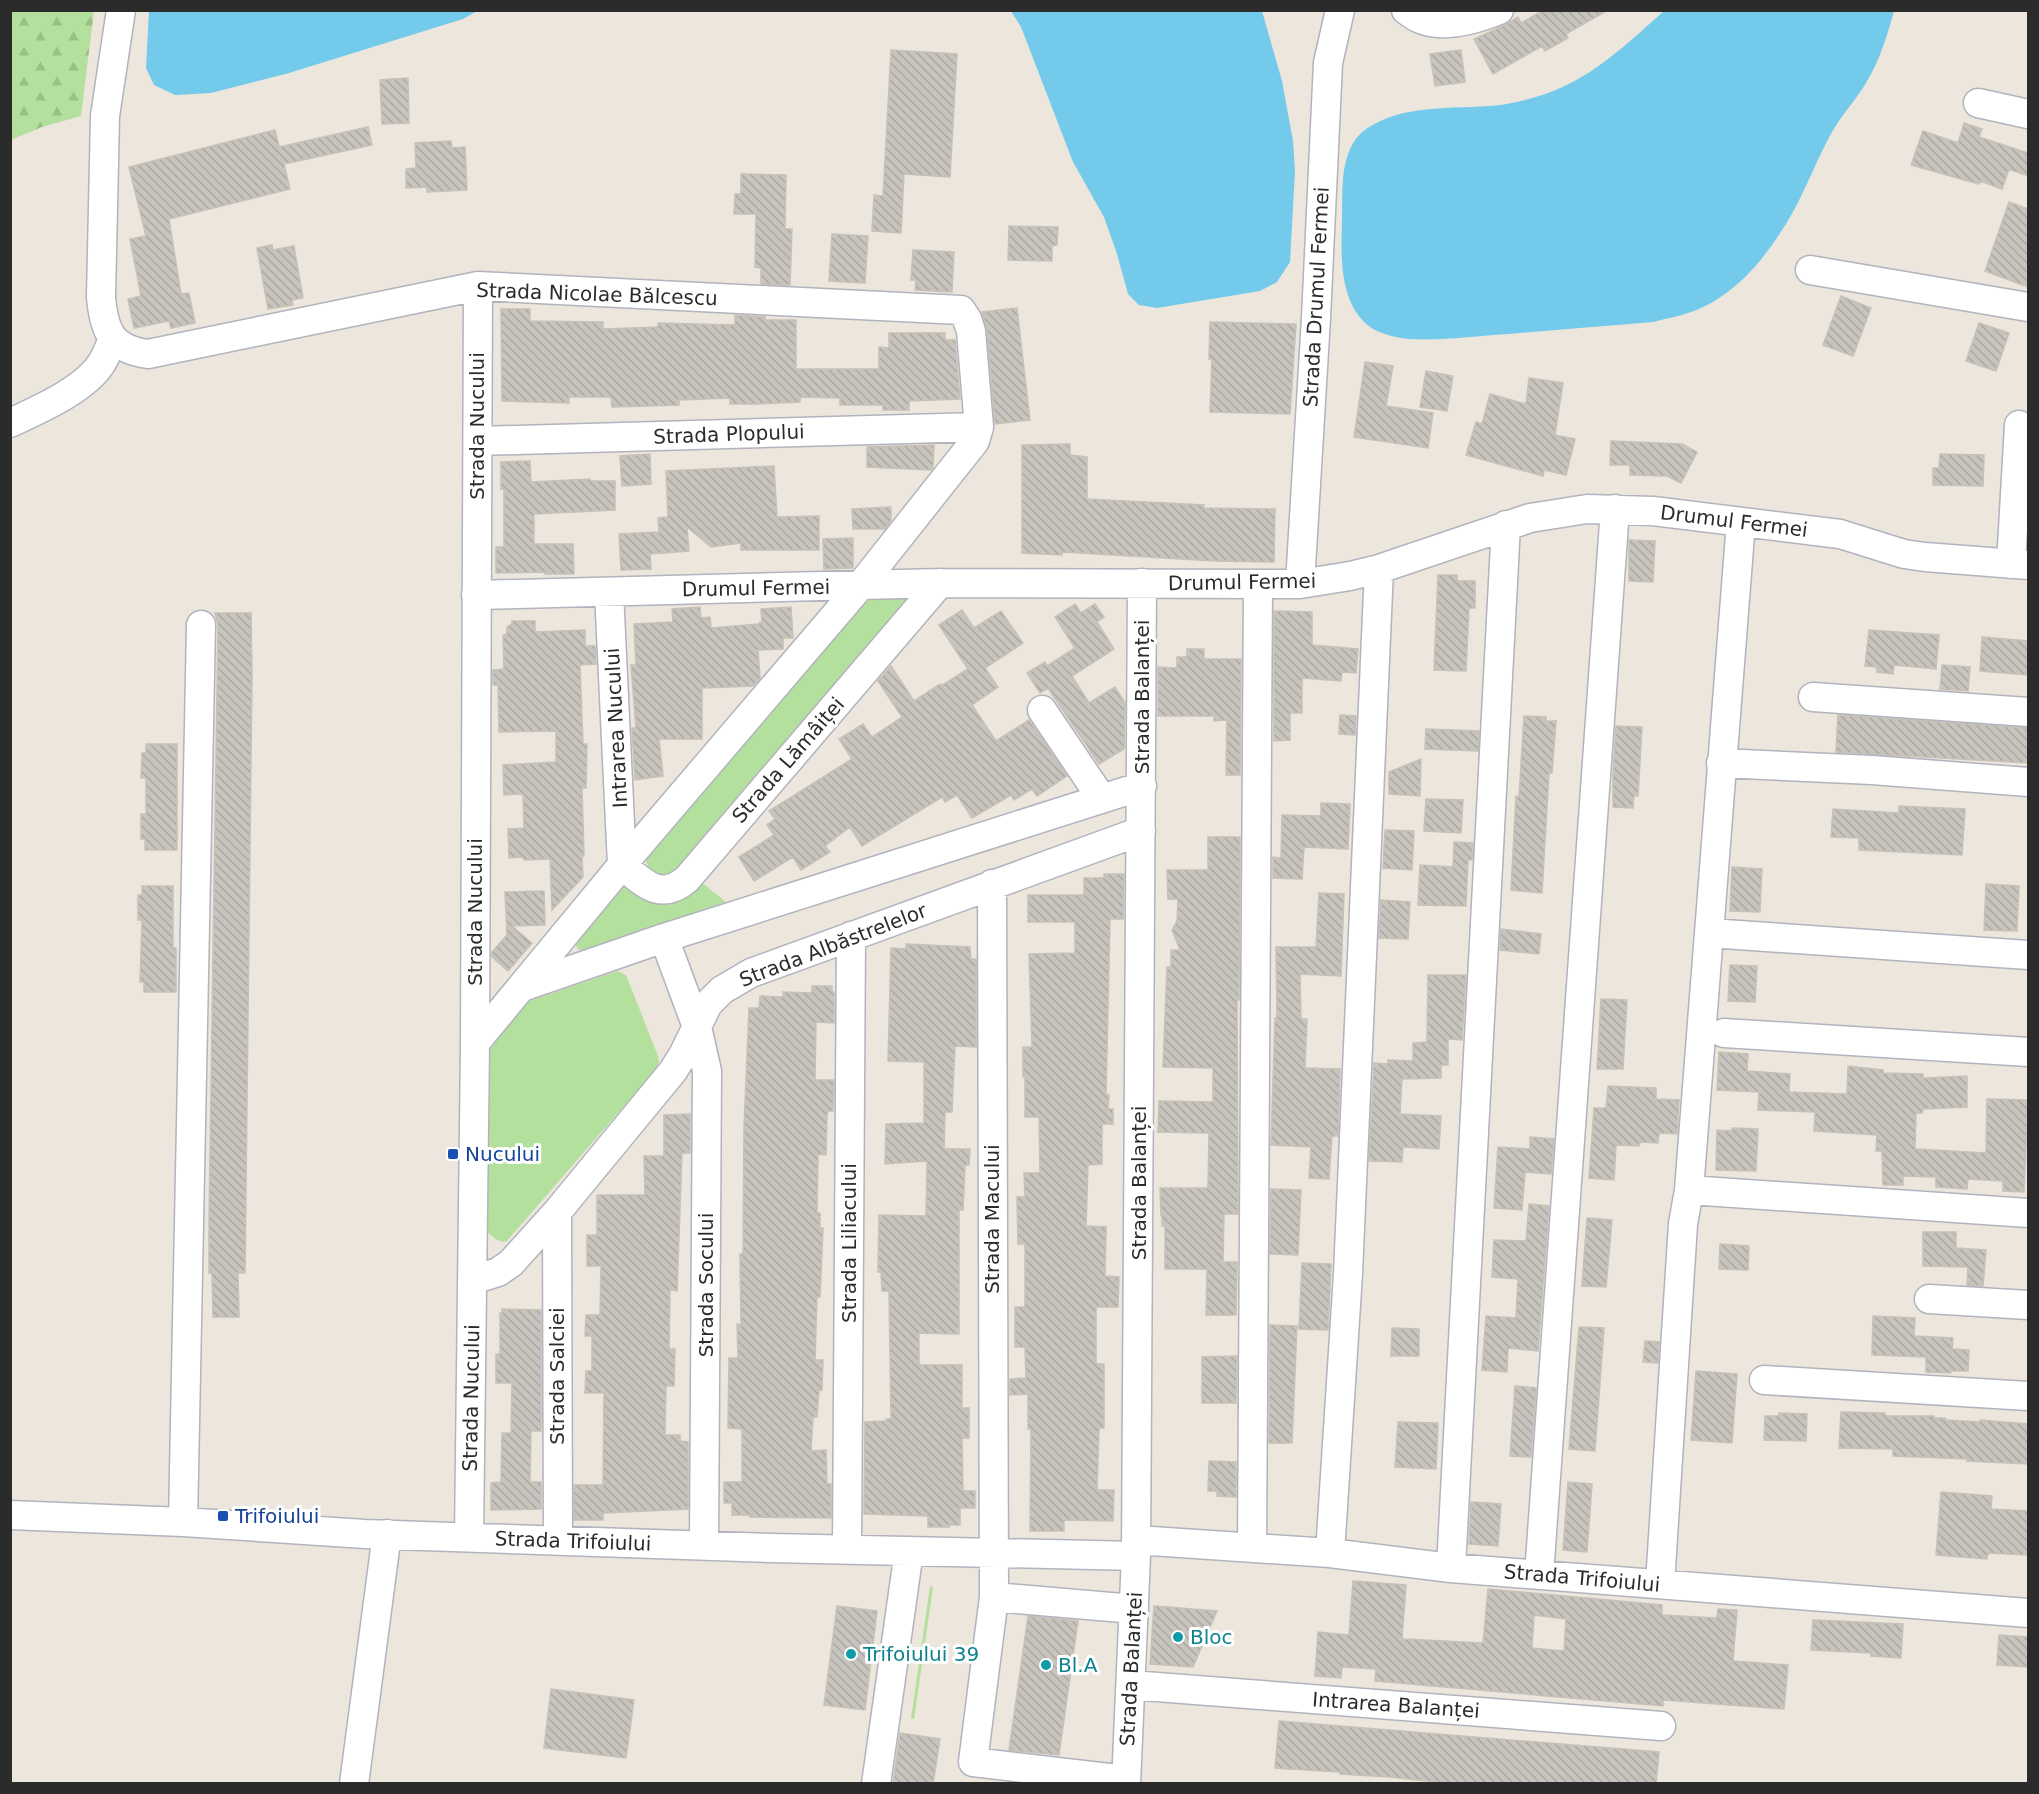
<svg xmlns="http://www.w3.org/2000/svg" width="2039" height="1794" font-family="'DejaVu Sans',sans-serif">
<defs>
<pattern id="forest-firs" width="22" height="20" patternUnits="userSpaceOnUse" patternTransform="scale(1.5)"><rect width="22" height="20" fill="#b3e09c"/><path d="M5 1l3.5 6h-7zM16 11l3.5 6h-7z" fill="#9ac087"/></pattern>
<pattern id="building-back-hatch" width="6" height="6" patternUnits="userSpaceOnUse" patternTransform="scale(1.5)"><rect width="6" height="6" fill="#c7c3bd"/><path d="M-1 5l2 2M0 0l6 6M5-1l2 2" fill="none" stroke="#aba8a3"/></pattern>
</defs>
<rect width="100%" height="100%" fill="#ece6dd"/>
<path fill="#b3e09c" d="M872 592 914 593 682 869C669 875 664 877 650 871L646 861 647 855Z
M701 882 726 902 582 951 578 949 574 942 622 886 629 887C660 896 677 911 701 882Z
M617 971 626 975 658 1056 659 1062 657 1068 507 1241C498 1244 490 1235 485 1229L486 1056 518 1007 524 1003Z
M930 1586 933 1587 914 1719H911Z"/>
<path fill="url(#forest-firs)" d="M11 10 94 11 81 116 42 127 11 140Z"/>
<path fill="#74caea" d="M149 11V10L477 11 463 19 289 73 211 93 175 95 154 85 146 68Z
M1011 11H1262L1282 81 1293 141 1295 171 1290 262 1277 282 1260 291 1157 308 1139 305 1128 294 1117 254 1104 217 1073 162 1021 27Z
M1664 11H1894C1887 36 1880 60 1866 83 1856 100 1842 114 1832 132 1818 157 1808 184 1794 210 1773 248 1742 290 1701 308 1686 315 1669 318 1653 322 1605 326 1556 330 1508 334 1475 336 1442 341 1409 339 1397 338 1380 334 1370 327 1339 304 1341 256 1342 222 1343 192 1338 149 1366 129 1407 101 1461 111 1507 104 1579 91 1612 57 1664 11Z"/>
<path fill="url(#building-back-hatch)" stroke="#c7c1b7" stroke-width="1.5" fill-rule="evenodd" d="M1544 10H1608L1566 34 1568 38 1545 51 1542 46 1493 74 1474 39 1505 25 1518 17 1521 23Z
M891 50 957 54 950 177 904 174 901 233 872 231 874 195 883 196Z
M1461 50 1465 82 1435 86 1430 54Z
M408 78 409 123 382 124 380 80Z
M1964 123 1982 129 1979 137 2028 153V176L2009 169 2002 189 1980 181 1979 184 1911 165 1923 131 1958 143Z
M368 127 372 145 284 164 290 189 169 219 181 294 189 293 195 323 171 328 169 321 134 328 128 299 141 296 130 239 146 236 129 167 275 130 279 147Z
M451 141 452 148 465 147 467 190 427 192V187L406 188V169L416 168 415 143Z
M741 174 786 175 785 229H792L790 285 761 284V268L755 267 756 214H734L735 194H741Z
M2009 202 2028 209V287L1985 271Z
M1009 226 1058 227 1057 245 1052 246V261L1008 260Z
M832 234 868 236 865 283 829 281Z
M272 245 273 250 294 246 303 298 292 300 293 305 268 309 257 248Z
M913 250 954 252 952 292 915 290 916 280H911Z
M1841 296 1871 308 1853 356 1823 345Z
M1017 308 1030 420 995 424 987 330 982 312Z
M501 309H530V321L603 322V329L658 327V323L735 325V315L765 317V320H796V369H879V347L889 348V333H945V340H955L960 399 909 401V410H883V405H840V398L800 397V402L756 404H730V398L679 400V405L612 407 611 397H569V403L502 401Z
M1210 322 1296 324 1290 414 1210 412 1212 359H1209Z
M1979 323 2009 333 1996 371 1966 361Z
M1365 362 1393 366 1386 406 1433 413 1428 448 1354 437Z
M1426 371 1453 376 1447 411 1420 407Z
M1529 378 1563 383 1555 435 1575 439 1566 475 1544 470 1543 476 1466 455 1476 422 1482 424 1490 394 1526 404Z
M1611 441 1682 444 1697 452 1681 483 1667 476 1630 475V465H1610Z
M1070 444V455L1087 457V499L1204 505 1203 508 1275 509 1274 562 1215 561 1062 552V555L1022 553V445Z
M934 445 933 467 931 470 867 467V447Z
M650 454 651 484 622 486 620 456Z
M1940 454 1984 455 1983 486 1933 485V468H1939Z
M530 461 531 482 590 479V481H615V510L534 514V544H573L574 574H545V572L496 573V547H504V488L501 489V462Z
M774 466 777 517 819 516V550H741V543L711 547 687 527 689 551 650 554 651 569 621 570 619 534 659 532 658 518 668 517 666 471Z
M891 507V520L885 529H853L852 509Z
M853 538V568L824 569 823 539Z
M1629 540 1655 541 1653 582 1629 581Z
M1438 575H1457V581H1475V608H1469L1466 671 1434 670Z
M1075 604 1081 613 1095 604 1104 617 1097 622 1114 649 1072 676 1089 703 1115 687 1125 703 1124 749 1099 764 1048 688 1040 693 1027 673 1045 662 1047 666 1075 648 1055 617Z
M700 607 701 618 710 617 711 628 759 624V623L762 622 761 609 791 607 793 638H783V649L758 650 760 678 753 686 702 688V739H659L663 776 635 780 632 728H636L631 665H636L634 624 673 622 672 609Z
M962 610 974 628 1001 611 1023 643 985 668 998 687 972 705 996 741 1029 720 1067 776 1037 796 1032 789 1014 800 1011 795 972 818 957 795 945 802 942 797 862 846 850 827 825 846 830 852 801 870 793 857 754 881 739 857 774 835 767 825 775 819 769 811 852 759 839 739 863 724 872 737 902 717 878 681 891 666 914 701 940 684 941 686 968 669 939 625Z
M1274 611 1312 612V645L1358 649 1356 673 1342 672 1341 681 1302 678V713H1290V740L1274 741Z
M215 613H251L252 676 245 1273H238L239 1317H213L212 1273H209V1222L218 625Z
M512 621H535V632L585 630V646H595L596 664 580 665 583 744H587L586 788H582L584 856H582L583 877 552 910 550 859 524 860 523 857 509 858 508 829 524 828 523 794 504 795 503 765 556 762V731L499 732 498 685H493V670L504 669 503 635 507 634V627L512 624Z
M1869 630 1939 635 1936 669 1894 665 1893 674 1877 672V667L1865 666Z
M1982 637 2028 641V675L1980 671Z
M1187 649H1204V659H1241L1240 775H1226L1227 720 1214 721V716H1158V667L1177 668V657H1187Z
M1942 665 1970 667 1968 691 1940 689Z
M1340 715 1356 716 1355 735 1339 734Z
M1838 715 2028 728V763L1836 752Z
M1524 716 1546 717V721H1556L1552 773H1549L1542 893 1511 890 1516 796 1519 797Z
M1616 726 1642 727 1638 796 1634 795 1633 808 1613 807V775Z
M1426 729 1479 731 1478 751 1425 749Z
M146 744H177V850H145V839H141V814H146V778H141L142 753H146Z
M1421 759 1420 796 1389 794V772Z
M1426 799 1463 800 1461 833 1424 831Z
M1321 803 1350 804 1348 849 1304 847 1302 879 1273 878V857L1281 858 1282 815 1321 816Z
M1899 806 1965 809 1962 855 1859 850V838L1831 837 1833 809 1899 813Z
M1385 830 1414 831 1412 870 1383 868Z
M1208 837H1240L1239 1000H1237L1238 1214H1224L1223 1262H1237L1236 1315H1206L1207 1269H1165V1226H1162V1216H1161L1160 1188H1208L1209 1133 1158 1132 1159 1101 1213 1102V1068L1163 1067 1167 967H1171V950H1180L1172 930 1177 921 1178 899H1168L1167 870H1208Z
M1454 842 1473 843 1472 860H1468L1466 906 1418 905 1420 865 1453 867Z
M1732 867 1762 869 1760 912 1730 911Z
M1104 874H1124L1123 919H1110L1106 1095H1109L1108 1109H1113V1124H1102V1164L1088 1165 1086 1226 1106 1227 1105 1276 1119 1277 1118 1307H1096V1364H1104V1428H1099L1097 1490H1114L1113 1521 1064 1520V1531H1030L1031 1429H1028V1394L1010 1395V1379L1026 1378 1025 1347H1015V1307H1025V1244H1018L1017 1197H1025L1024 1173H1040L1039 1117H1025V1077H1023V1047H1032L1029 954 1075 953V922H1028V895H1084V878H1104Z
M1986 884 2019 886 2017 931 1984 930Z
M142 886H173V948H176V992H144V982H140L142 920H138V895H142Z
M544 891 545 925 512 926 532 943 508 971 492 957V952L507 935 505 892Z
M1319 893 1344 894 1341 976 1300 974 1301 1019H1307L1305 1068 1340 1069 1338 1136H1332L1329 1179 1309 1178 1311 1147 1271 1145 1275 1018H1277L1276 947H1316Z
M1381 900 1410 902 1408 939 1379 938Z
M1501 929 1541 934 1539 954 1500 950Z
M906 944 970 947 971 959H976V1047L955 1046 952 1112H945L944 1149H970L969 1165H965L963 1210H959V1334L919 1333V1365H962V1408H969V1438H962L963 1491H975V1508H960V1525H949V1527H928V1516L864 1514 865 1422 886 1421V1419H891L889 1291H882L881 1272H878L879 1215 926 1216 927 1161 885 1164 886 1124 924 1123V1062L888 1061 891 948 906 949Z
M1730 965 1757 966 1755 1002 1728 1001Z
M1428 975H1466L1462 1040 1448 1039V1065H1441V1078L1402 1079 1400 1114 1441 1116 1439 1149 1403 1147 1402 1162 1369 1161 1374 1063 1388 1064V1060L1413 1061V1043L1427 1042Z
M812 986H832V992H834V1023L816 1022 815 1080H834L833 1111H828L827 1115 826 1155 818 1154 817 1213H820V1228H823L820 1297H817L815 1360H823L822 1390 819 1389 817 1417H813L811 1451 826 1450 827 1484H831V1518L750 1517V1515H732V1503H724V1482H742V1429L728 1428 729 1358H738L737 1324 741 1325 740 1254H743L744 1128 749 1008H759L760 996 783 997V992L812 993Z
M1601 999 1627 1000 1623 1069H1597Z
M1719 1052 1748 1054 1747 1071 1790 1074 1789 1092 1847 1094 1848 1066 1883 1070V1073L1923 1074V1078L1967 1076V1107L1923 1109 1922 1113H1916L1915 1149 1986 1153 1987 1099 2028 1100 2024 1192 2003 1191V1181L1968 1179 1967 1189 1936 1187V1177L1903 1176V1185H1883L1882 1151H1876L1877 1135 1814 1131 1815 1112 1758 1110 1759 1092 1717 1090Z
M1608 1086 1656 1088V1099L1679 1100 1677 1134 1659 1133 1658 1143 1640 1142 1639 1146 1616 1145 1614 1180 1589 1178 1594 1108H1606Z
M690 1114V1153H682L677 1291 670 1290 669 1349H675L674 1386H666L665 1435H680V1441L688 1442V1509L603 1513V1520H574V1485H603L604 1393H585L586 1371H592V1336H585L586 1315H600L601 1266H587V1235H597V1195H645L644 1156H664V1115Z
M1732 1128 1758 1129 1756 1171 1716 1170 1717 1130 1732 1131Z
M1530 1137 1554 1139 1551 1174 1525 1172 1522 1210 1494 1208 1498 1147 1530 1149Z
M1271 1189 1301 1190 1298 1255 1270 1254Z
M1529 1204 1549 1206 1538 1351 1508 1348 1507 1372 1482 1370 1486 1316 1516 1318 1518 1279 1492 1277 1494 1240 1526 1241Z
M1587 1218 1612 1220 1606 1287 1582 1286Z
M1923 1232H1956V1248L1986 1250 1983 1286 1967 1285 1968 1267 1923 1266Z
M1720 1244 1749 1246 1748 1270 1719 1269Z
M1302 1263 1331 1264 1328 1330 1299 1329Z
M502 1309 541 1310V1431H531L530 1482H541V1509L491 1510V1483L501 1482 502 1433H511L512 1383H496V1354H500V1313H502Z
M1873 1316 1915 1318 1914 1336 1953 1338 1952 1349 1969 1350 1968 1371H1951V1373L1926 1372V1357L1872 1355Z
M1270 1325 1297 1326 1292 1443H1269Z
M1579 1327 1604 1328 1595 1451 1569 1449Z
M1392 1328 1419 1329V1356H1391Z
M1645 1341 1659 1342 1658 1363 1643 1362Z
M1237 1356 1236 1403H1202V1357Z
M1696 1371 1737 1374 1732 1443 1691 1440Z
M1515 1386 1536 1388 1531 1457 1510 1456Z
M1841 1412 1885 1413V1416H1934V1418H1945V1420L1980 1422V1420L2028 1424V1464L1967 1461V1459L1893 1456V1449L1839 1448Z
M1779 1413 1807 1414 1806 1441 1764 1440 1765 1416H1779Z
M1398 1422 1438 1423 1436 1469 1395 1467Z
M1209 1461 1236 1462V1497L1217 1496V1491H1208Z
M1568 1482 1592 1484 1587 1552 1563 1550Z
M1941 1492 1992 1496 1991 1509 2028 1511V1555L1988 1553 1987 1559 1936 1555Z
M1471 1502 1501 1504 1498 1546 1469 1544Z
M1353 1581 1406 1585 1402 1638 1404 1639 1483 1643 1488 1589 1662 1605V1615L1717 1618 1718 1609 1737 1610 1733 1661 1788 1665 1784 1709 1663 1700V1706L1375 1681 1376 1669 1342 1667 1341 1678 1315 1676 1318 1632 1349 1635ZM1534 1615 1566 1619 1564 1651 1532 1648Z
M837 1606 877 1611 865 1710 824 1705Z
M1154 1606 1217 1611 1193 1667 1150 1664Z
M1028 1616 1078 1621 1059 1755 1009 1750Z
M1813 1620 1903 1624 1901 1658 1871 1656V1653L1811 1650Z
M1999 1635 2028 1637V1667L1997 1665Z
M551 1689 634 1700 626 1758 544 1748Z
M1279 1721 1659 1752 1656 1784H1454L1390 1777 1340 1774V1772L1275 1768Z
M900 1733 940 1739 933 1784H893Z"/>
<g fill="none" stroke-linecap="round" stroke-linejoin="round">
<g stroke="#b1b3be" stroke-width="31">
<path id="minor" d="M121 10 105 116 101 297C104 332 112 349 148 354L478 286 961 310 967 319 971 331 979 427 975 441 861 585 622 865 475 1043
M1406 10C1411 14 1417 18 1423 20 1446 28 1477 19 1499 10
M1978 103 2028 114
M1810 270 2028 307
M10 423C38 410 84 390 101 364 106 357 109 347 113 339
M478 441 979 427
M2011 564 2019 425
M1300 584 1316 318 1328 63 1340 10
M609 592 622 865C644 883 660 902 687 879L940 583
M476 595 940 583 1300 584 1350 576 1379 569 1530 518 1587 509 1653 511 1840 534 1904 554 1925 557 2028 565
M1813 697 2028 712
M1042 710 1102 799
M1721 763 1872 770 2028 782
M992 884 994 1597 973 1762 1126 1780
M1709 933 2028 955
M664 938 697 1027 707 1071 704 1545
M522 987 664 938 1142 786
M1724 1033 2028 1052
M1689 1190 2028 1213
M557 1212 558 1540
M473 1280 498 1272 511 1263 557 1212 673 1071 683 1055 708 1004 722 990 751 973 1141 831
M1929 1299 2028 1305
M1764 1380 2028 1396
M10 1515 183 1522 365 1534 772 1548 1136 1556
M183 1522 201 625
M469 1537 475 1043 478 286
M1136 1540 1330 1553 1451 1568 2028 1613
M1252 1548 1258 585
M847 1549 851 936
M1330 1553 1348 1274 1379 569
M1451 1568 1506 525
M1539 1575 1615 509
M1660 1584 1683 1224 1689 1190 1741 522
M994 1597 1134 1609
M1131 1685 1661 1726
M354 1784 387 1534
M876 1784 909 1551
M1126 1784 1136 1556 1142 583"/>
</g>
<use href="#minor" stroke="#fff" stroke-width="28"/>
</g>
<g fill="#1a4fb4" stroke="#fff" stroke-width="2">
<rect x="447" y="1148" width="12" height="12" rx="3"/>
<rect x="217" y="1510" width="12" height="12" rx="3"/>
</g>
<g fill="#0f9aa8" stroke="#fff" stroke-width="2">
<circle cx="1178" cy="1637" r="6"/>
<circle cx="851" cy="1654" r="6"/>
<circle cx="1046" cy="1665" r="6"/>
</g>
<g text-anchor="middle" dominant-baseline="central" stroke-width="6" stroke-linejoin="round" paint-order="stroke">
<g font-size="20" fill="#2b2b2b" stroke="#fff">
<text transform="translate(597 294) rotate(2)">Strada Nicolae Bălcescu</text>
<text transform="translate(1316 297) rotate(-87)">Strada Drumul Fermei</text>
<text transform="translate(477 426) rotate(-90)">Strada Nucului</text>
<text transform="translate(729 434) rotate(-2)">Strada Plopului</text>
<text transform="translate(1734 521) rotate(7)">Drumul Fermei</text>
<text transform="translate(1242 582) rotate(-1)">Drumul Fermei</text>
<text transform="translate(756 588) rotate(-1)">Drumul Fermei</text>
<text transform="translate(1142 697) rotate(-90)">Strada Balanței</text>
<text transform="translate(616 728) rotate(-93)">Intrarea Nucului</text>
<text transform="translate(788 760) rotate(-49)">Strada Lămâiței</text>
<text transform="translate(475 912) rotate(-90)">Strada Nucului</text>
<text transform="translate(833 945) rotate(-21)">Strada Albăstrelelor</text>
<text transform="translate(1139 1183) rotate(-90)">Strada Balanței</text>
<text transform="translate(992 1219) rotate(-90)">Strada Macului</text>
<text transform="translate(849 1243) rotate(-90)">Strada Liliacului</text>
<text transform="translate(706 1285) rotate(-90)">Strada Socului</text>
<text transform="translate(557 1376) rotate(-90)">Strada Salciei</text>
<text transform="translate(471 1398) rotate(-89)">Strada Nucului</text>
<text transform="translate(573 1541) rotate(2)">Strada Trifoiului</text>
<text transform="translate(1582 1578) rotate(5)">Strada Trifoiului</text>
<text transform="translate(1131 1669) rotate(-87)">Strada Balanței</text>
<text transform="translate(1396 1705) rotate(4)">Intrarea Balanței</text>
</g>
<g font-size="20" fill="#164399" stroke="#fff" text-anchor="start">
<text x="465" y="1154">Nucului</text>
<text x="235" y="1516">Trifoiului</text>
</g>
<g font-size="20" fill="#0d838f" stroke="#fff" text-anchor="start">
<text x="1190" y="1637">Bloc</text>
<text x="863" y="1654">Trifoiului 39</text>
<text x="1058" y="1665">Bl.A</text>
</g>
</g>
<rect width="2039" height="1794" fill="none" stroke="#2b2b2b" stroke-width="24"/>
</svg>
